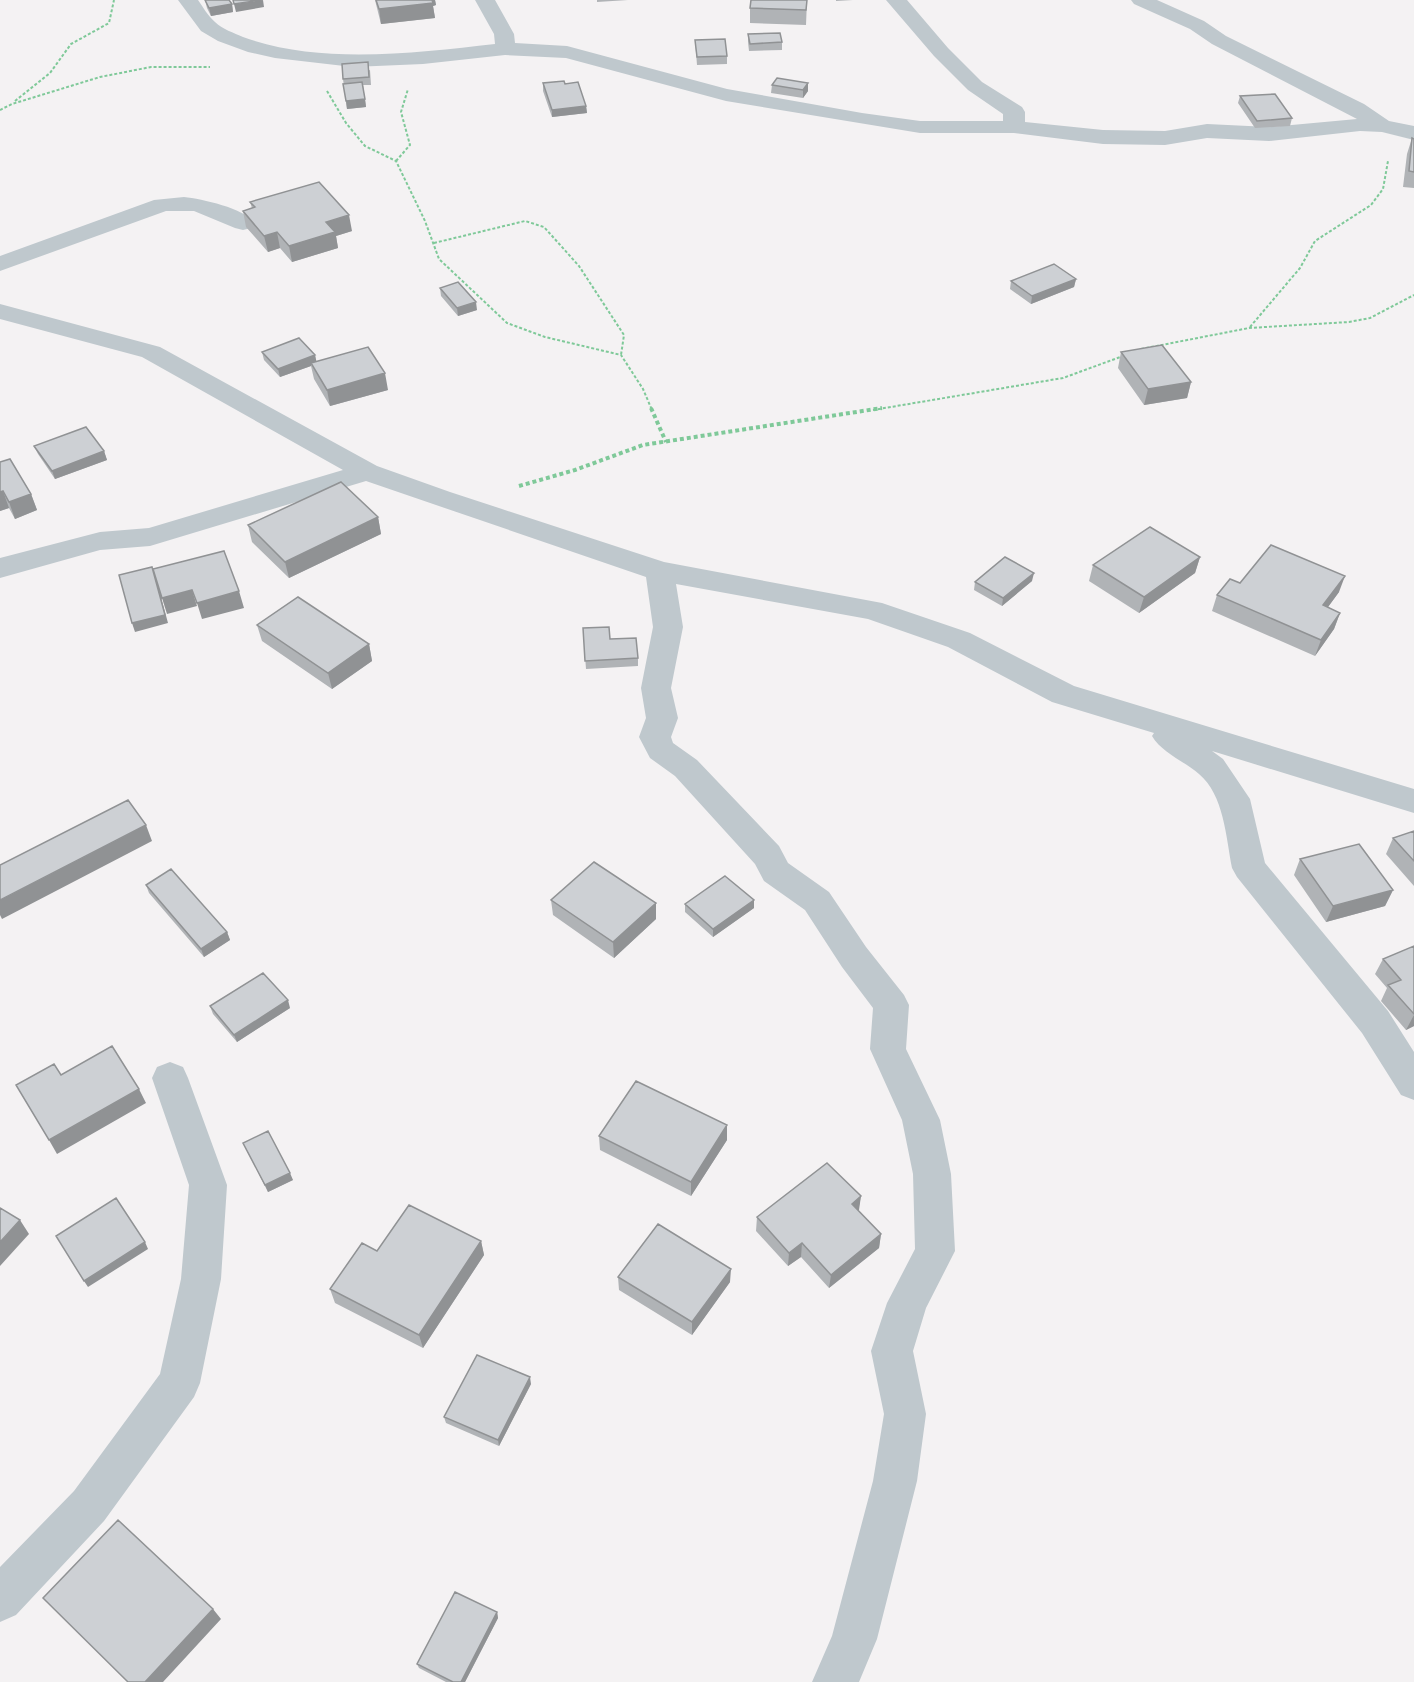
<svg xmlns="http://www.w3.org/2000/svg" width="1414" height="1682" font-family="'Alegreya Sans',sans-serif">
<rect width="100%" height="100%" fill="#f4f2f3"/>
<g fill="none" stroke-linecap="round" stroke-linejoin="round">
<path stroke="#7fc999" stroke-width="2" stroke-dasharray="3 2" stroke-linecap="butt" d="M327 91 346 123 365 146 396 161 425 221 439 259 507 323 545 337 621 355 643 389 652 410
M15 101 50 73 71 44 109 23 114 0
M0 110 12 104 100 77 151 67H210
M396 161 410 145 401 112 408 89
M434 243 525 221 544 227 579 266 624 335 621 355
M1250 327 1300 268 1315 241 1371 205 1383 189 1388 161
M1141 349 1249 328 1349 322 1370 318 1414 295
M873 410 1063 378 1123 356"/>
<path stroke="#7fc999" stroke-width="4" stroke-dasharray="4 3" stroke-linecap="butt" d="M651 408 666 442
M519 486 575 470 643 445 882 408"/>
<path fill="#bfc8cd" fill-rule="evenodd" d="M178 0H198C203 7 208 16 215 22 222 29 234 33 243 37 319 65 415 53 495 44L494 34 475 0H495L514 34 515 43 567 46 727 89 862 113 920 121H1003V114L968 90 934 56 886 0H907L948 48 982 82 1022 107 1025 112V122L1103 130 1165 131 1207 124 1269 127 1357 119 1212 44 1190 29 1134 4 1131 0H1157L1204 21 1226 36 1364 104 1389 121 1414 126V140L1382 132 1360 131 1269 141 1207 138 1165 145 1103 144 1014 133H920L726 101 566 58 505 55 423 64 353 67 275 58 248 52 218 41 201 31Z
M184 197C202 199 244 208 255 223L251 228 243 230 235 228 194 211H166L0 271V256L154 200Z
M0 304 160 347 377 466 450 492 664 562 882 603 970 633 1074 686 1414 789V813L1212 751 1223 759 1250 799 1265 863 1388 1011 1414 1052V1100L1401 1095 1362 1033 1237 877 1232 868C1226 837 1224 795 1199 774 1184 761 1162 753 1152 736L1154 733 1052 702 948 647 868 619 676 584 683 627 671 688 678 718 671 737 673 743 697 760 779 846 788 863 829 892 866 947 904 995 909 1005 906 1049 940 1120 951 1174 955 1251 926 1308 913 1351 926 1414 917 1481 877 1639 859 1682H812L832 1636 873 1481 884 1414 871 1351 887 1303 915 1249 913 1174 902 1120 870 1049 873 1008 842 967 805 910 764 881 755 864 675 776 650 758 639 737 646 718 641 688 653 627 646 577 366 481 150 546 100 550 0 578V558L100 532 149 528 343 470 142 357 0 319Z
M170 1062 183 1067 188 1078 227 1185 221 1279 200 1383 194 1397 104 1521 16 1615 0 1622V1567L74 1491 160 1374 181 1279 189 1185 152 1078 157 1067Z"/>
</g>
<path fill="#b0b3b6" d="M205 0 232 4 233 12 211 16 207 8Z
M375 0H435L436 5 433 6 435 18 381 24Z
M597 0H628L597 2Z
M807 0 806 25 750 23V8Z
M836 0H853L836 1Z
M748 34 782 42V50L749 51 748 42Z
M695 40 727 56V64L697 65Z
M370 70 371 85H363L366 107 347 109 343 79Z
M543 83 565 84 586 106 587 113 552 117 543 91Z
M808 83V91L803 98 771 93 772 85Z
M1240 96 1292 118 1290 126 1255 128 1238 103Z
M1412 138 1414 139V188L1403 187 1407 154Z
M250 202 352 231 336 236 338 248 292 262 280 248 268 252 246 227 243 211 252 208Z
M1076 279 1074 287 1031 304 1010 289 1011 281Z
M440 288 477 310 458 316 441 296Z
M262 352 315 355 316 362 388 390 330 406 314 379 311 366 280 377 264 360Z
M1121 352 1191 382 1187 398 1144 405 1118 368Z
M34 446 104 451 107 460 55 479 38 454Z
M0 462 31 494 37 510 15 519 9 508 0 511Z
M378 517 381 534 289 578 252 542 248 525Z
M1200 557 1195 573 1139 613 1089 581 1093 565Z
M1032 581 1002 606 974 590 975 582Z
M1240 583 1339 592 1328 607 1340 613 1334 629 1315 656 1212 611 1217 595Z
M257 625 369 644 372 661 332 689 262 641Z
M583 628 610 639 638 658V666L586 669Z
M1414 831V886L1386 854 1393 838Z
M1300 859 1393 890 1385 906 1326 922 1294 875Z
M146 885 227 932 230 940 204 957 149 893Z
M551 900 656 903V919L614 958 553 915Z
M685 904 754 908 713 937 685 912Z
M1414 946V1026L1406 1030 1381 1001 1387 988 1375 974 1383 959Z
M210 1006 290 1008 237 1042 213 1014Z
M599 1136 727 1140 691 1196 600 1150Z
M243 1143 293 1180 268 1192Z
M861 1196 858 1211 881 1234 879 1248 829 1288 801 1257 788 1266 756 1231 757 1217Z
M481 1241 484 1255 423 1348 335 1303 330 1289 377 1251Z
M618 1277 730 1282 692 1335 619 1290Z
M531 1384 499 1446 446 1423 444 1417Z
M497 1612 498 1618 465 1682H446L419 1668 417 1664Z"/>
<path fill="#909294" d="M263 0 264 7 236 12 234 4Z
M431 0H435L436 5 433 6 435 18 381 24 379 9Z
M232 4 233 12 211 16 209 8Z
M808 83V91L803 98V90Z
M365 99 366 107 347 109 346 101Z
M586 106 587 113 552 117V110Z
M349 215 352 231 336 236 338 248 292 262 289 246 326 222Z
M277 232 280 248 268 252 264 236Z
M1076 279 1074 287 1031 304 1032 296Z
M476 302 477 310 458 316 457 308Z
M315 355 317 364 311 363V366L280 377 278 369Z
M385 373 388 390 330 406 327 390Z
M1191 382 1187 398 1144 405 1148 389Z
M104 451 107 460 55 479 52 471Z
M3 491 9 508 0 511V492Z
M31 494 37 510 15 519 9 502Z
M378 517 381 534 289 578 285 562Z
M1200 557 1195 573 1139 613 1144 597Z
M1034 573 1032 581 1002 606 1003 598Z
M155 575 168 623 135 632 132 623Z
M1345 576 1339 592 1317 622 1323 605Z
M192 590 197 606 167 614 162 598Z
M239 591 244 608 202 619 197 603Z
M1340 613 1334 629 1315 656 1321 640Z
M369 644 372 661 332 689 328 673Z
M146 825 152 841 2 919 0 915V900Z
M1393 890 1385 906 1326 922 1333 906Z
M754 900V908L713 937V929Z
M656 903V919L614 958 613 942Z
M227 932 230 940 204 957 201 949Z
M288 1000 290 1008 237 1042 234 1035Z
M1414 1015V1026L1406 1030Z
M139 1089 146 1103 57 1154 49 1140Z
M727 1125V1140L691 1196V1182Z
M290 1173 293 1180 268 1192 265 1185Z
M861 1196 859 1210 850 1218 852 1204Z
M20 1220 29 1234 0 1266V1242Z
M881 1234 879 1248 829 1288 831 1275Z
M481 1241 484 1255 423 1348 419 1335Z
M145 1242 148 1249 88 1287 84 1281Z
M802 1243 801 1257 788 1266 789 1253Z
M731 1269 730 1282 692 1335V1322Z
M530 1377 531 1384 499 1446 498 1440Z
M213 1609 221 1619 163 1682H145Z
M497 1612 498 1618 465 1682H461Z"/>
<path fill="#cdd0d4" stroke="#909294" stroke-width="1.5" d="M205 0H229L232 4 209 8Z
M233 0H262L234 4Z
M376 0H432L433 3 379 9Z
M751 0H807L806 10 750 8Z
M780 33 782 42 750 44 748 34Z
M725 39 727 56 697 57 695 40Z
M368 62 369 77 343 79 342 64Z
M777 78 808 83 803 90 772 85Z
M564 81 565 84 578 82 586 106 552 110 543 83Z
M362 82 365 99 346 101 343 84Z
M1275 94 1292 118 1257 121 1240 96Z
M1412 138 1414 139V172L1409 171Z
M319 182 349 215 326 222 335 232 289 246 277 232 264 236 243 211 255 207 250 202Z
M1054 264 1076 279 1032 296 1011 281Z
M458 282 476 302 457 308 440 288Z
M299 338 315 355 278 369 262 352Z
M1162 345 1191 382 1148 389 1121 352Z
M368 347 385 373 327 390 311 363Z
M86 427 104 451 52 471 34 446Z
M10 459 31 494 9 502 3 491 0 492V462Z
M341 482 378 517 285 562 248 525Z
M1150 527 1200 557 1144 597 1093 565Z
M1271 545 1345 576 1323 605 1340 613 1321 640 1217 595 1230 579 1240 583Z
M224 551 239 591 197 603 192 590 162 598 153 569Z
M1005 557 1034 573 1003 598 975 582Z
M152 567 165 615 132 623 119 575Z
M298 597 369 644 328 673 257 625Z
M609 627 610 639 636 638 638 658 585 661 583 628Z
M128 800 146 825 0 900V865Z
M1414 831V861L1393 838Z
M1359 844 1393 890 1333 906 1300 859Z
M594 862 656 903 613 942 551 900Z
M171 869 227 932 201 949 146 885Z
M725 876 754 900 713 929 685 904Z
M1414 946V1014L1388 985 1401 980 1383 959Z
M263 973 288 1000 234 1035 210 1006Z
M112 1046 139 1089 49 1140 16 1085 54 1064 61 1075Z
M636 1081 727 1125 691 1182 599 1136Z
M268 1131 290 1173 265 1185 243 1143Z
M827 1163 861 1196 852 1204 881 1234 831 1275 802 1243 789 1253 757 1217Z
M116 1198 145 1242 84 1281 56 1236Z
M409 1205 481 1241 419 1335 330 1289 362 1243 377 1251Z
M0 1208 20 1220 0 1242Z
M658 1224 731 1269 692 1322 618 1277Z
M477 1355 530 1377 498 1440 444 1417Z
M118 1520 213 1609 145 1682H128L43 1598Z
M455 1592 497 1612 461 1682H453L417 1664Z"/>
</svg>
